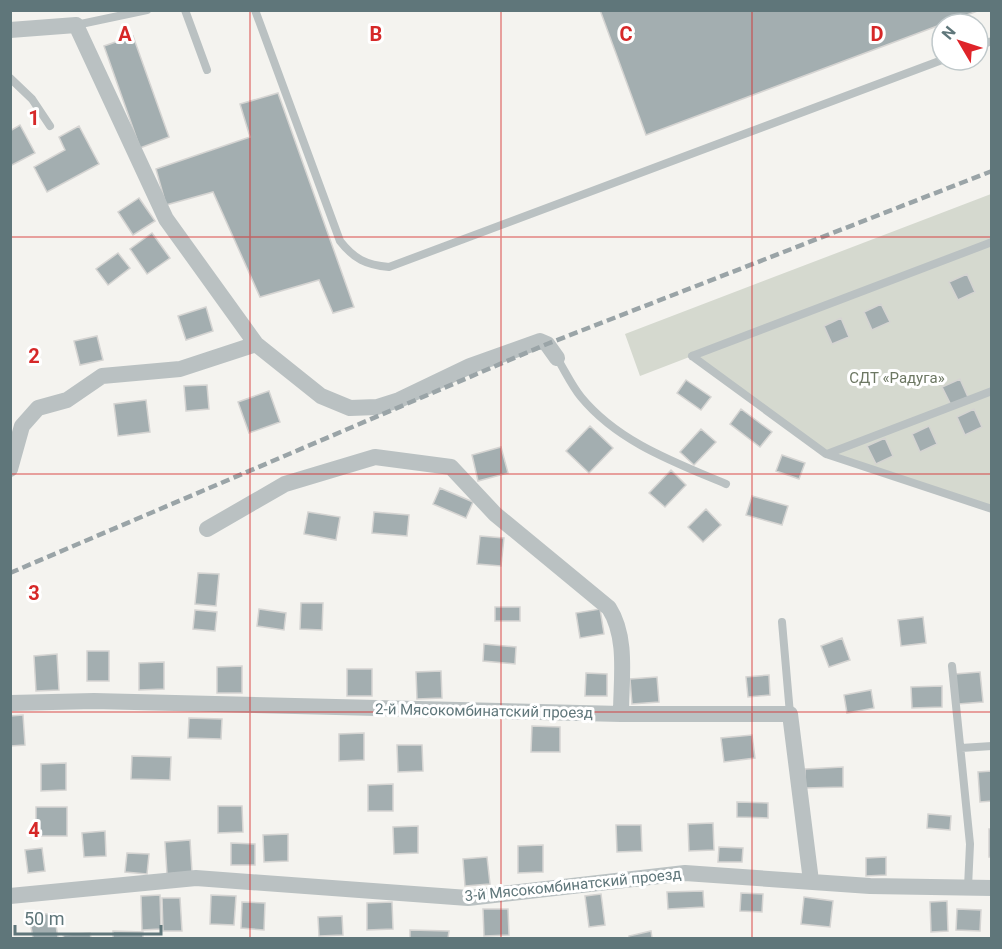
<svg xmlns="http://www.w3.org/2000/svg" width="1002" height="949" font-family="Roboto,sans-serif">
<rect width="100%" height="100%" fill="#f4f3ef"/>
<path fill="#d5d9cf" d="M991 194V509L826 454 692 356 640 376 625 334Z"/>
<path fill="#a3aeb0" stroke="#d5d4d2" stroke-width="1.5" d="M600 10H980L646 135Z
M133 36 169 137 140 148 104 46Z
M278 93 354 307 333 313 319 280 260 297 213 192 166 205 156 169 250 137 240 104Z
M20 125 35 153 10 166V131Z
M79 126 99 164 47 192 34 167 65 150 59 137Z
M139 198 155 221 133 235 118 212Z
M152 233 170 258 147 274 130 249Z
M118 253 130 268 108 285 96 269Z
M967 274 975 292 958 300 949 282Z
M881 304 890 322 872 330 864 312Z
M206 307 213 331 186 340 178 316Z
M841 318 849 337 832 344 824 326Z
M97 336 103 360 80 365 74 341Z
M960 379 968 397 951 405 942 387Z
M686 380 711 397 701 410 677 393Z
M207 385 209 409 186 411 184 386Z
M269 391 280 422 249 433 238 402Z
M146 400 150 432 118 436 114 404Z
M741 409 772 432 760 447 730 424Z
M974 409 982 427 965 435 957 417Z
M590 426 613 448 589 473 566 451Z
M929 426 937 444 920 452 912 434Z
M701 429 716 442 694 465 680 452Z
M885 438 893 456 876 464 867 446Z
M501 447 508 473 478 481 472 455Z
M782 455 805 463 799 479 776 471Z
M671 470 686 485 665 507 649 493Z
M440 488 473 502 466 518 433 504Z
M752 496 788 506 782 525 746 515Z
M706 509 721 525 703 542 688 527Z
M308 512 340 517 336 540 304 534Z
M374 512 409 515 407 536 372 533Z
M480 536 504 538 501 566 477 564Z
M198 573 219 574 216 606 195 604Z
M301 603H323L322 630 300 629Z
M495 607H520V621H495Z
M259 609 286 613 284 630 257 626Z
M600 609 604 634 580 638 576 613Z
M195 610 217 612 215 631 193 629Z
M923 617 926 643 901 646 898 620Z
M842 638 850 660 829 667 821 646Z
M484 644 516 647 515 664 483 661Z
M87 651H109V681H87Z
M57 654 59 690 36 691 34 656Z
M164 662V689L139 690V663Z
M242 666V693H217V667Z
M347 669H372V696H347Z
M441 671 442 698 417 699 416 672Z
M980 672 983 702 958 704 955 674Z
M586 673 607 674V696H585Z
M769 675 770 695 748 697 746 677Z
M657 677 659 702 632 704 630 679Z
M942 686V707L912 708 911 687Z
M871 690 874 708 847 713 844 695Z
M23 715 25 745 10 746V716Z
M189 718 222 719 221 739 188 738Z
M532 726 560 727V752H531Z
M364 733V760L339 761V734Z
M752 735 755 758 724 762 721 738Z
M397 745H422L423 771 398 772Z
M132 756 171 757 170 780 131 779Z
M66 763V790L41 791V764Z
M843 767V787L805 788V769Z
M992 771V801L980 802 978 772Z
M393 784V811H368V785Z
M737 802 768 803V818L737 817Z
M218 806H242L243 832 218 833Z
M36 807H67V836H36Z
M928 814 951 816 950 830 927 828Z
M713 823 714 850 689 851 688 824Z
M616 825H641L642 851 617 852Z
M418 826V853L394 854 393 827Z
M989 829H992V857H989Z
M105 831 106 856 84 857 82 833Z
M288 834V861L264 862 263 835Z
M190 840 192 872 167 874 165 842Z
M231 843 255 844V865H231Z
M543 845V872L518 873V846Z
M719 847 743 848 742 862H718Z
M42 848 45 871 28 873 25 850Z
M127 853 149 854 147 874 125 872Z
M487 857 490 884 465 886 463 859Z
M886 857V875L866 876V858Z
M703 891 704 907 668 909 667 892Z
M741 893 763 894 762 912 740 911Z
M601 894 605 925 589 927 585 896Z
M160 895 161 929 142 930 141 896Z
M211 895 236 896 234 925 210 924Z
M804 897 833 901 830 927 801 924Z
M162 898H180L182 931H163Z
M947 901 948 931 931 932 930 902Z
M242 902 265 903 264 930 241 928Z
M392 902 393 929 367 930V903Z
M483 909H508L509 935 484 936Z
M957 909 981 910 980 931 956 930Z
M54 913 58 938H33L29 916Z
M342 916 343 935 319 936 318 917Z
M410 930 449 931 448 938H410Z
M113 931 143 932V938H113Z
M651 931 652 938H629V936Z
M90 933 91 938H64L63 935Z"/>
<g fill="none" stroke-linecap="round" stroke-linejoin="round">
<path stroke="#bac1c2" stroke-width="8" d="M185 10 207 70
M255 10 340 241C354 259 366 265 389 267L942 60
M76 25 147 10
M978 46 992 41
M10 78 32 99 50 126
M692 356 826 454 992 509
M692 356 992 242
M557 358C565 371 572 386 581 397 618 442 674 462 726 484
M827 454 992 391
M782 622 790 714
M952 666 970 844 968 887
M961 748 992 746"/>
<path stroke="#bac1c2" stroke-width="16" d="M10 30 76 25 166 219 256 344 321 396 350 408 377 407 399 400 470 366 540 341 547 344 557 358
M10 469 22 426 38 408 67 400 102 376 180 369 256 344
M207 529 285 484 375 457 451 467 495 514 609 608C628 638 621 679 621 714
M10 703 94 701 621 714H790L811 881
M10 896 196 878 468 898 685 873 870 886 992 888"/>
<path stroke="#9aa4a7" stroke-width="4.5" stroke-dasharray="9 4.5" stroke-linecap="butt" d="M10 573 547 344 992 171"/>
</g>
<path fill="none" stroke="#d62828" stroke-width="1.5" stroke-opacity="0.55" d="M250 10V938M501 10V938M752 10V938M10 237H992M10 474H992M10 712H992"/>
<g text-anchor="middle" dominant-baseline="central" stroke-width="6" stroke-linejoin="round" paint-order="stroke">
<g font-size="15" fill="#6c7762" stroke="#fff">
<text x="897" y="378">СДТ «Радуга»</text>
</g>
<g font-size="15" fill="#5f767a" stroke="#fff">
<text transform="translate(484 711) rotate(1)">2-й Мясокомбинатский проезд</text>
<text transform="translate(573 885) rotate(-6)">3-й Мясокомбинатский проезд</text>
</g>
</g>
<g font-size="20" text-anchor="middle" font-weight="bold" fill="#d62828" stroke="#fff" stroke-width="6" stroke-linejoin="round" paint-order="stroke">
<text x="125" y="41">A</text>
<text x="376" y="41">B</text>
<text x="626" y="41">C</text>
<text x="877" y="41">D</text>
<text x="34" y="125">1</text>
<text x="34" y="363">2</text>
<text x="34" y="600">3</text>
<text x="34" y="837">4</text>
</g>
<rect width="1002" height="949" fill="none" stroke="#5f767a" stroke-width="24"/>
<g transform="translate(960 42) rotate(309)"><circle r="28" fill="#ffffff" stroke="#bfc8ca" stroke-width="1.5"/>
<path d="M0-4.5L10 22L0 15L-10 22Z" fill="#df2429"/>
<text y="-9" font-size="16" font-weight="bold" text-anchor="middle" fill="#5f767a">N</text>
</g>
<path d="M15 925v9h146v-9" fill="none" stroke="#5f767a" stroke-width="3"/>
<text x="24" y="925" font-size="18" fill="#5f767a" stroke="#ffffff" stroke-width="4.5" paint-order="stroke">50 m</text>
</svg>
